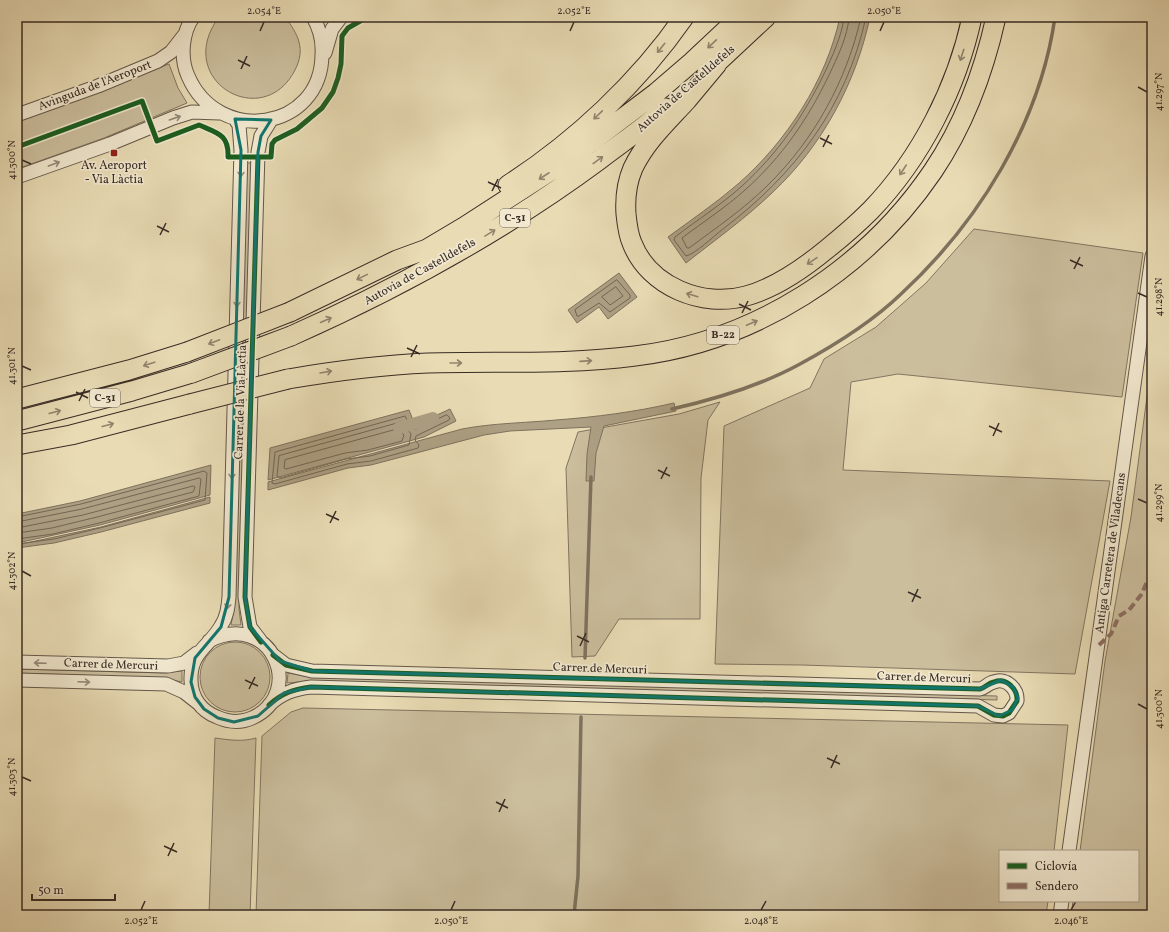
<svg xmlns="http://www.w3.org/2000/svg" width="1169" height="932" font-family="Vollkorn,serif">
<rect width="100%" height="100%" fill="#e9dcb5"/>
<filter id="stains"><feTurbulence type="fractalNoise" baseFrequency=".005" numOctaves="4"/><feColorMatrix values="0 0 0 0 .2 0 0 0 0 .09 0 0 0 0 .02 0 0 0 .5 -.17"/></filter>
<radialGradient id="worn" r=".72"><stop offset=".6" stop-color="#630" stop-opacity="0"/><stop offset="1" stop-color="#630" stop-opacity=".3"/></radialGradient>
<path fill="#cbbe9d" stroke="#827561" d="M219 17H285C298 34 306 49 295 70 263 133 172 80 219 17Z
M169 64 178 88 187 103 104 138 17 169V121Z
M247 163H252L239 609 241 625H231L234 609Z
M974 229 1143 253 1122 397 898 374 851 382 843 470 1110 481 1075 674 802 665 715 664 724 426 810 388 824 359 876 327 926 283Z
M1152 359V915H1071L1073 901H1138V851H1080L1105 661 1131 517Z
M720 402 708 420 701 478 700 619H619L595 656 572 657 566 468 578 432 679 414Z
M200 677a35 35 0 1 1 70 0a35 35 0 1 1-70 0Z
M17 669 165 673 182 671V682L164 678 17 673Z
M288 673 310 677 997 696V700L309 681 287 683Z
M303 708 1068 725 1054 851H1000V901H1048L1046 915H256L262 736 291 712Z
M215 738C230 740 242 742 256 738L250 915H209Z"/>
<path fill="#ada084" stroke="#7e725e" d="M840 17H870C856 83 822 146 773 192 746 218 715 240 686 263L668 237C691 220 716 203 738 184 787 141 826 81 840 17Z
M619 273 637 297 608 319 599 307 577 323 568 310Z
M674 403 676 411 604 426 596 453 594 481H586L587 454 591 427 510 431 484 435 371 465 348 468 268 490V482L462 429C494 423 524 423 556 420 596 417 635 412 674 403Z
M450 409 456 421 424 437 268 480 270 448 409 410 415 425Z
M211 465 210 495 100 525 17 543V514L80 501Z
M210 497V503L101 532 54 543 17 548V545L101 527Z"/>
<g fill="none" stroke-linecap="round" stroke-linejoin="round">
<path stroke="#726654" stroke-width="1" d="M844 17C842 36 832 57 824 74 803 117 778 153 742 186 721 205 697 220 675 237L674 240 686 256C695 254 714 236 723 229 795 174 846 108 866 17
M849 17C848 36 837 58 829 75 808 119 782 157 745 190 725 208 703 222 682 238L687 248H689C716 228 744 209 768 185 814 140 847 80 861 17
M617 280 630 295V298L610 312 599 303 579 316H577L575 310Z
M616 287 623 296 610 305 602 297Z
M447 415 450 418 449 420 416 436 415 440 419 445 418 448 371 461 347 464 275 484 272 483 275 452 405 416 411 427 415 429Z
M402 422 411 434 409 445 370 456 346 459 280 478 277 476 279 456Z
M398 429 404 435 402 441 368 450 345 453 286 469 284 468 285 460Z
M17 517 81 504 204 471 207 473 205 500 100 528 54 539 17 544
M17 522 82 509 199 478 201 479 199 496 99 523 53 534 17 539
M17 528 83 515 193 486 195 487 193 492 97 517 52 528 17 533"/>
<path stroke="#7e725e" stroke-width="3.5" d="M672 409C716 399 760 386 800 364 835 345 872 322 901 294 979 222 1040 123 1055 17
M585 658 591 477
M574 915 578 876 581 717"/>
<path stroke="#ada084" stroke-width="12" d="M399 428 433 418"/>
<g stroke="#645849" stroke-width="15">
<path id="minor" d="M193 17C182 33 180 58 188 76 218 146 321 131 322 55 323 41 320 29 313 17
M325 53 332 29 341 17
M17 115 98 86 158 61 171 52 185 34
M17 177 110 144 173 118 192 112 219 113
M260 640 250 627 245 597 258 152 261 136 271 120
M209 641C271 609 307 693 252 718 241 723 228 722 217 717 201 711 191 697 191 680 190 652 210 646 221 626 227 617 228 607 229 597L241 150 239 125 235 119
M17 662 168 666 184 663 197 653
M17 680 166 684 184 692 198 703
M269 705C282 693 294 689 311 687L978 706 994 715 1003 716 1009 713 1017 701C1018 689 1006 677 994 682 988 683 985 688 980 689L312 671 286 665 273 655
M1069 851 1152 256
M1060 915 1062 901"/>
</g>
<g stroke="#382c25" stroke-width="21">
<path id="highway" d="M717 64C707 76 697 88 687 100 667 122 646 141 633 168 627 182 625 199 626 214 627 224 628 234 632 243 649 287 703 308 746 296 776 288 804 268 827 249 842 237 857 224 871 210 921 158 957 87 972 17
M707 72 766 17
M508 185C575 142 639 82 684 17
M290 312 397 260 427 249 464 227 566 161 656 93 692 62 740 17
M291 336C399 288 503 231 599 160 621 143 645 127 666 108
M288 379C335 371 381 365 428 363 498 361 565 365 635 356 754 342 866 270 933 171 964 125 984 71 996 17
M17 399 129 370 187 352
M17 421 132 391 192 373
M17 445 71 435 190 404"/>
</g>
<use href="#minor" stroke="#f1e8cf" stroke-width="13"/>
<use href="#highway" stroke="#e9dcb5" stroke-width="19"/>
<g stroke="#382c25" stroke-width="21" stroke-linecap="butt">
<path id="highway-bridge" d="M187 352 290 312
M192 373 291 336
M190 404 288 379"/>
</g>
<use href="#highway-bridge" stroke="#e9dcb5" stroke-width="19"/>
<path stroke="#8d6e63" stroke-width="4" stroke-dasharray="8 4" stroke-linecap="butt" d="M1099 645 1111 634 1119 616 1129 610 1141 595 1152 571"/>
<g stroke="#f1e8cf" stroke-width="8">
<path id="cycleway" d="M17 147 142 101 157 141 199 125C217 133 229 134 228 157H271L272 144 275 140 297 129 322 108 333 92 338 78 341 64 342 36 348 28 362 20 359 17
M258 157 245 597 250 627 261 642
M269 705C282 693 294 689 311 687L978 706 994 715 1003 716 1009 713 1017 701C1018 689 1006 677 994 682 988 683 985 688 980 689L312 671 286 665 273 655"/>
</g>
<use href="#cycleway" stroke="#1b5e20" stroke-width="5"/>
</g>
<defs><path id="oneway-shaft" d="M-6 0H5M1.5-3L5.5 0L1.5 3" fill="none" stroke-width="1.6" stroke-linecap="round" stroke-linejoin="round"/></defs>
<g stroke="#90846d">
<use href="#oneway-shaft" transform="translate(712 44) rotate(137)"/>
<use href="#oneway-shaft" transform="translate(661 48) rotate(129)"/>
<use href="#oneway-shaft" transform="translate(962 55) rotate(108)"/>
<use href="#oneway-shaft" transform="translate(598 115) rotate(136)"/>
<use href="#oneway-shaft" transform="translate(598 160) rotate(-36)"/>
<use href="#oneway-shaft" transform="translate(903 170) rotate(123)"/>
<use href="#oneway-shaft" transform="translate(544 176) rotate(147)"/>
<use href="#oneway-shaft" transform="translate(490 233) rotate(-31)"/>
<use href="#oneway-shaft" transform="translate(812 261) rotate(146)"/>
<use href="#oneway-shaft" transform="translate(362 277) rotate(154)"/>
<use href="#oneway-shaft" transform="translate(692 295) rotate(-163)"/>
<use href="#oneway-shaft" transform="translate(326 320) rotate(-24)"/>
<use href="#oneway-shaft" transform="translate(752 323) rotate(-23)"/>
<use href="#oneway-shaft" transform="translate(214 342) rotate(159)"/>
<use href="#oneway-shaft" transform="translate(586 361) rotate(-4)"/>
<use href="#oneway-shaft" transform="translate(456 363)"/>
<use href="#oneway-shaft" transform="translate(149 364) rotate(162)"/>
<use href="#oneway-shaft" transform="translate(326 372) rotate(-10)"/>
<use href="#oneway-shaft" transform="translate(55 412) rotate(-15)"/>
<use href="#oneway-shaft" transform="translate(108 425) rotate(-15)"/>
</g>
<g stroke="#948a7a">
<use href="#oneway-shaft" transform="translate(175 118) rotate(-19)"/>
<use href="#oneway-shaft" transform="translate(54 164) rotate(-20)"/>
<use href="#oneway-shaft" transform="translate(241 171) rotate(92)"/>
<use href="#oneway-shaft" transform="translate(237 301) rotate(92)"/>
<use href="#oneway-shaft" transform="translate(232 473) rotate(92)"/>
<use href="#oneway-shaft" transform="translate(228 603) rotate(97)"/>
<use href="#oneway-shaft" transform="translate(40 663) rotate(-178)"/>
<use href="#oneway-shaft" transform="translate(84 682) rotate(2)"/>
</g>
<path fill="none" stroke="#0f766e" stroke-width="3" stroke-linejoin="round" d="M235 119 271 120 261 136 258 152 245 597 250 627 280 661 312 671 980 689 1001 680 1013 687 1018 698 1012 710 999 716 978 706 311 687 284 693 258 716 234 722 218 718 204 709 195 697 191 682 195 658 221 627 229 597 241 150Z"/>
<path fill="none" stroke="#382c25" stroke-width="1.5" d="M260 31 264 22M570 31 574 22M880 31 884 22M238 60 250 66M241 69 247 56M1138 87 1147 92M820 138 832 144M823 147 829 135M22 160 31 164M488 182 501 188M492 191 498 179M157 226 169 232M160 235 166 223M1070 260 1083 266M1074 269 1080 257M1138 293 1147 297M739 304 751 310M742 313 748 301M407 348 420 354M411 357 417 345M22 366 31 370M76 392 88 398M79 401 85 389M989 426 1002 432M993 436 999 423M658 470 670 476M661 479 667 467M1138 499 1147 503M326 514 339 520M330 523 336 511M22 571 31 576M908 592 921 598M912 602 918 589M577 636 589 642M580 646 586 633M245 680 258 686M249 689 255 677M1138 704 1147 709M827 758 840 764M831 768 837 755M22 777 31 781M496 802 508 808M499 812 505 799M164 846 177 852M168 856 174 843M141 910 145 901M451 910 455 901M761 910 766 901M1071 910 1076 901"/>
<rect fill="#8f2418" stroke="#f1e8cf" stroke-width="1.5" x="110" y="149" width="8" height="8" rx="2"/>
<g text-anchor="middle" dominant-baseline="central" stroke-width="3.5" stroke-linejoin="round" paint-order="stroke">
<g fill="#f1e8cf" stroke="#706458" stroke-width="1">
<rect x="500" y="209" width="30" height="18" rx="3"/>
<rect x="707" y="326" width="32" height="18" rx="3"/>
<rect x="90" y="389" width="30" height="18" rx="3"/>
</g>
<g font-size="11" font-weight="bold" fill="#382c25">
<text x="515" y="218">C-31</text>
<text x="723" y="335">B-22</text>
<text x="105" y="398">C-31</text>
</g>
<g font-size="12" fill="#382c25" stroke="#f1e8cf">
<text transform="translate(95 86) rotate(-21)">Avinguda de l'Aeroport</text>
<text transform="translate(686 89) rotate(-41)">Autovia de Castelldefels</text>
<text transform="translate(420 272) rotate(-29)">Autovia de Castelldefels</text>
<text transform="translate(241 402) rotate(-88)">Carrer de la Via Làctia</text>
<text transform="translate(1111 553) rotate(-82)">Antiga Carretera de Viladecans</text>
<text transform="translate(111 665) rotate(2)">Carrer de Mercuri</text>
<text transform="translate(600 669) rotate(2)">Carrer de Mercuri</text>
<text transform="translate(924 678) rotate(2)">Carrer de Mercuri</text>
</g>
<g font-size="12" fill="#382c25" stroke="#f1e8cf">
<text x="114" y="166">Av. Aeroport<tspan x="114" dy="14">- Via Làctia</tspan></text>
</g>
</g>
<rect width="1169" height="932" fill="none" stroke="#e9dcb5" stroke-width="44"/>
<rect x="999" y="850" width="140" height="52" fill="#f1e8cf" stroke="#a79d8b"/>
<rect x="1007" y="863" width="20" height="6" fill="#1b5e20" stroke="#a79d8b"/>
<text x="1035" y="870" font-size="12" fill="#382c25">Ciclovía</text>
<rect x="1007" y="883" width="20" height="6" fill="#8d6e63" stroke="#a79d8b"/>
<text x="1035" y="890" font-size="12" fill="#382c25">Sendero</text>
<path d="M32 894v6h83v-6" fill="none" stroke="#382c25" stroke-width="2"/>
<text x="38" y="894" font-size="12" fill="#382c25" stroke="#f1e8cf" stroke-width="3" paint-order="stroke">50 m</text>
<rect x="22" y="22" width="1125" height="888" fill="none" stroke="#382c25" stroke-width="1.5"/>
<g font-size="10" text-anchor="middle" fill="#382c25">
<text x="264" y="14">2.054°E</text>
<text x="574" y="14">2.052°E</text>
<text x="884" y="14">2.050°E</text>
<text transform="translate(1158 92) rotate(-90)" y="4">41.297°N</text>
<text transform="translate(11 160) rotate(-90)" y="4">41.300°N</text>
<text transform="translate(1158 297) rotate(-90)" y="4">41.298°N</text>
<text transform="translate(11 366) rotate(-90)" y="4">41.301°N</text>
<text transform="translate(1158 503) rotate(-90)" y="4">41.299°N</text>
<text transform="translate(11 571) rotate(-90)" y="4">41.302°N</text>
<text transform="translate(1158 709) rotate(-90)" y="4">41.300°N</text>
<text transform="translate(11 777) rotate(-90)" y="4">41.303°N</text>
<text x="141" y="924">2.052°E</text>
<text x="451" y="924">2.050°E</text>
<text x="761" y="924">2.048°E</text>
<text x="1071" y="924">2.046°E</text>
</g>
<rect width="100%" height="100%" filter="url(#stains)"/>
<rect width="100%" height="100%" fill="url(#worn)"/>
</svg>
